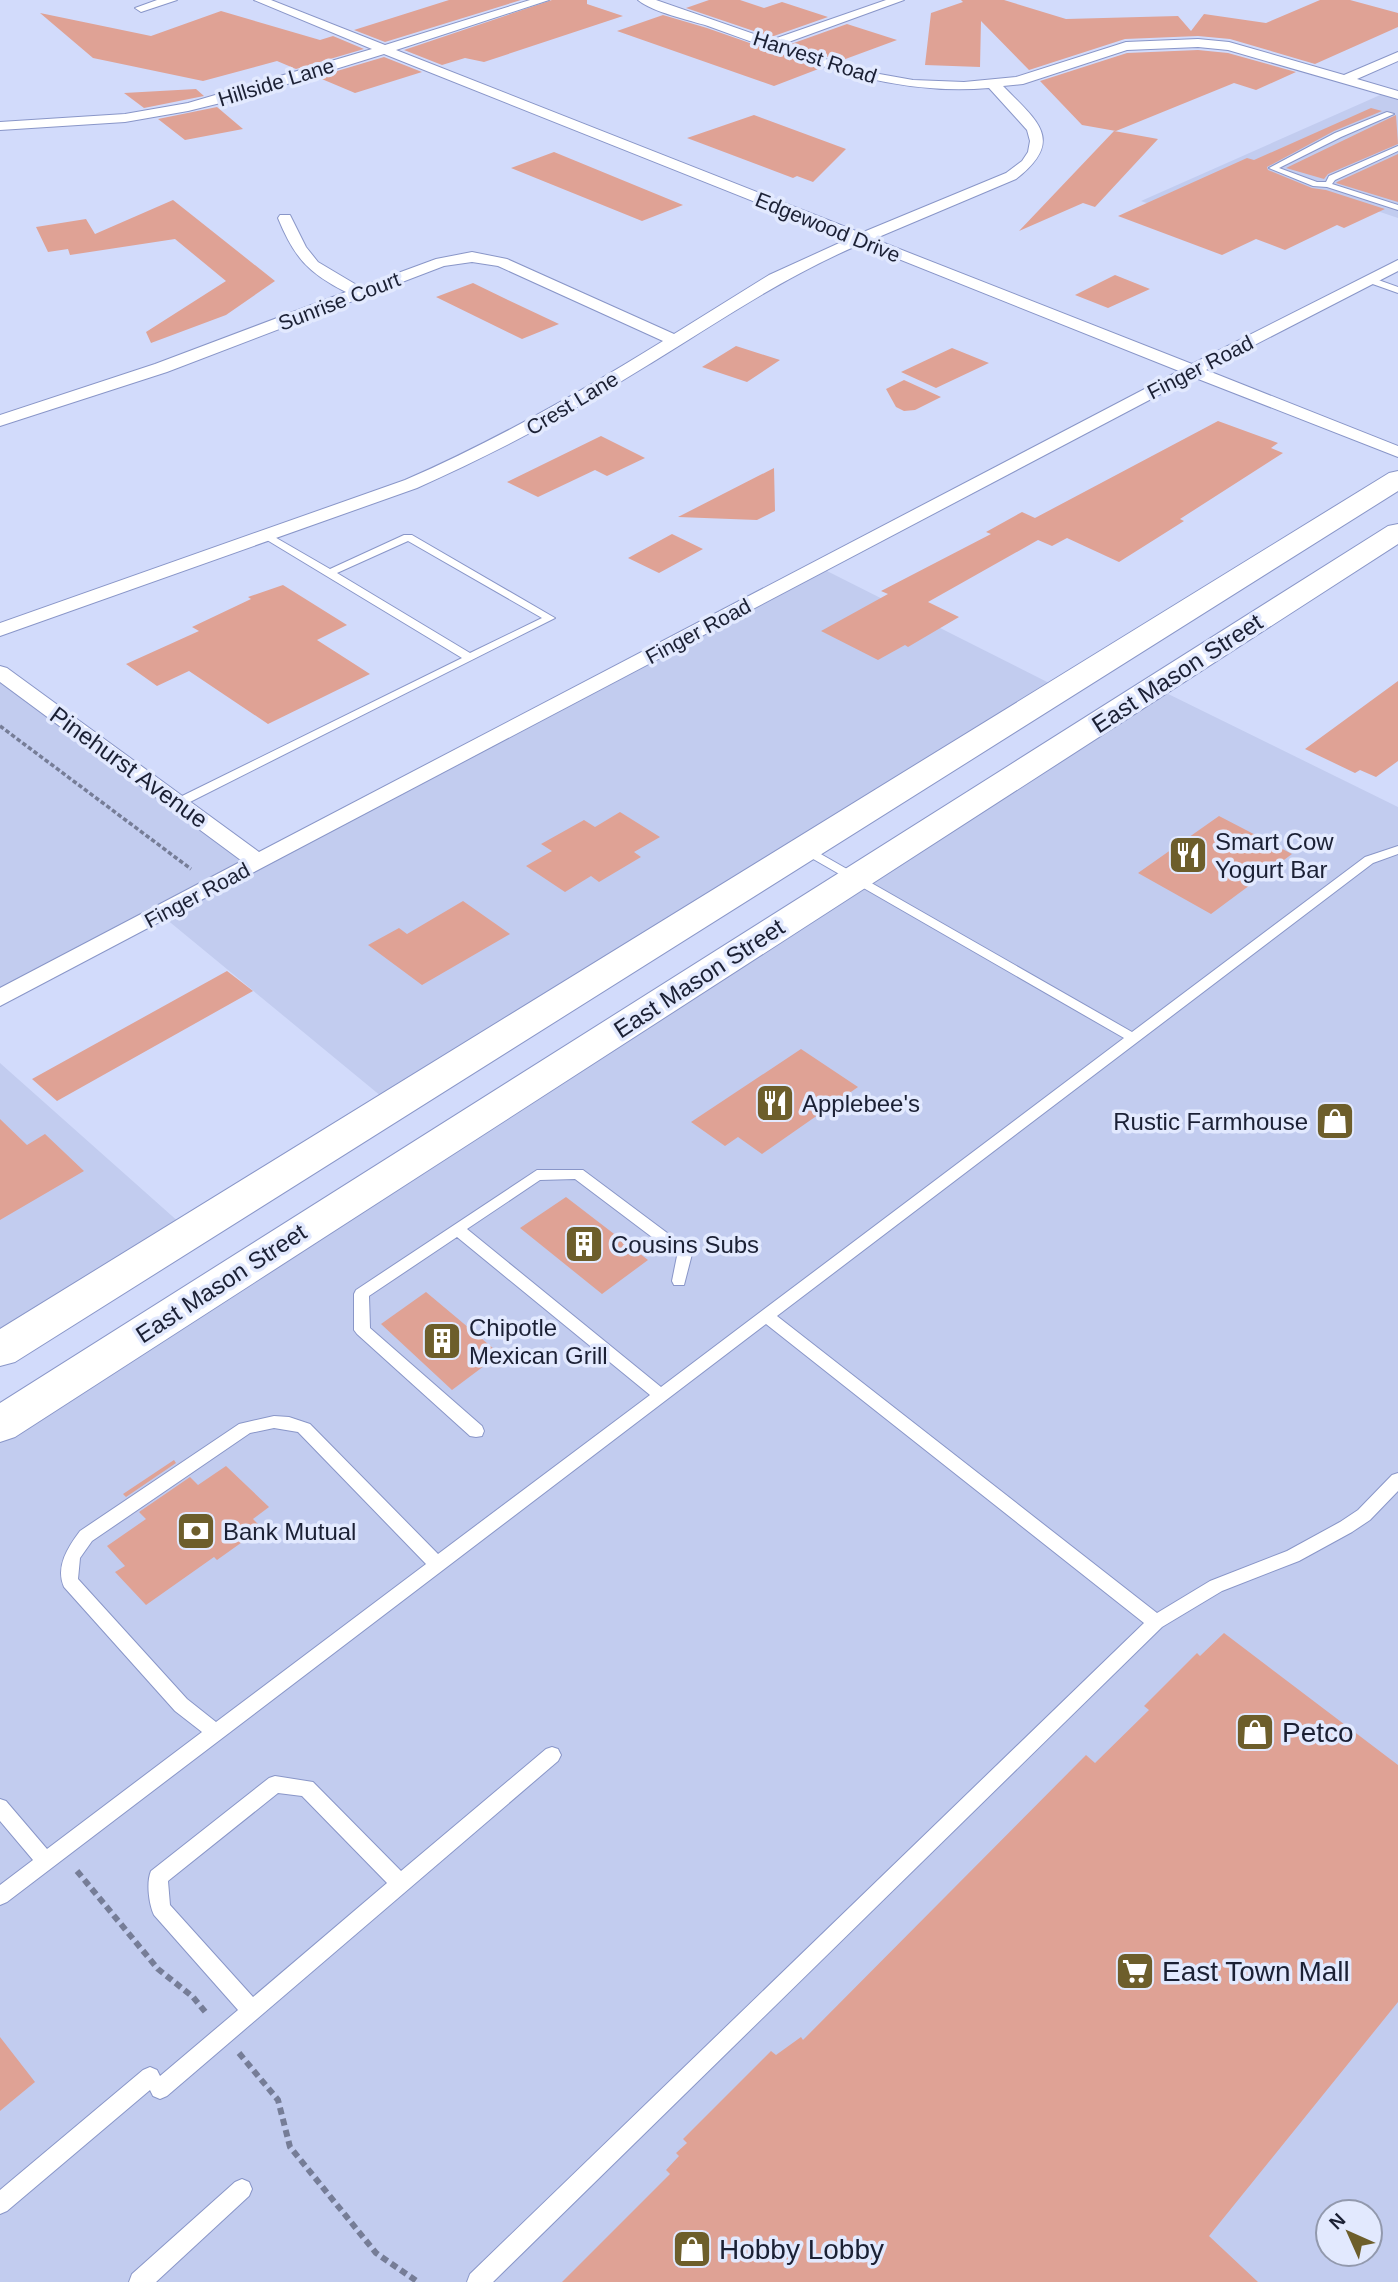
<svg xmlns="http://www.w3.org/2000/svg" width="1398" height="2282" font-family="Arial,sans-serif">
<rect width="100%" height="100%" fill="#d2dbfb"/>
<path fill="#c2ccef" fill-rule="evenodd" d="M1387 92 1398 95V218L1318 191 1226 232 1141 201Z
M819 567 1061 689 393 1106 160 914 0 998V672L258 862Z
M1154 687 1398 807V2282H0V1425ZM1328 2212H1370V2254H1328Z
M0 1063 190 1232 0 1350Z"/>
<path fill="#dfa295" d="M449 0H521L385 42 354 30Z
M552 0H587V4L623 16 484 62 465 58 442 65 404 50Z
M709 0H740L764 8 782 2 828 17 771 37 686 8Z
M961 0H1004L1066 19 1178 16 1191 31 1204 14 1266 23 1320 0H1350L1398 13V27L1315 64 1230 39 1198 36 1125 39 1029 70 981 21 980 67 925 65 931 13 963 2Z
M221 11 320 40 333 36 364 49 296 69 277 61 203 81 93 58 40 13 151 36Z
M663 15 707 28 821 68 774 86 617 31Z
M847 24 897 40 840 61 791 44Z
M1198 50 1228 53 1296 72 1256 90 1234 83 1116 131 1082 125 1040 81 1127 53Z
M384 57 422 72 355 93 317 77Z
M196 89 204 96 144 108 124 93Z
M217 107 243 129 185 140 158 119Z
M1371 108 1382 111 1334 131 1267 167 1268 170 1312 188 1326 190 1385 209 1344 228 1337 225 1285 250 1256 239 1222 255 1118 216 1247 158 1254 160Z
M754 115 846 149 813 182 797 176 793 178 687 138Z
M1396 115 1398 144 1328 174 1324 179 1286 168Z
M1114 131 1158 139 1095 207 1083 203 1019 231Z
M554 152 683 205 642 221 511 168Z
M1398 154V202L1336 183 1337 182Z
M173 200 275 281 226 315 151 343 146 332 226 281 175 239 70 255 68 249 48 252 36 227 86 219 95 234Z
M1115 275 1150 289 1108 308 1075 295Z
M473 283 508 300 559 324 522 339 436 297Z
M736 346 780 360 747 382 702 367Z
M952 348 989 363 936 388 901 372Z
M904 380 941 397 915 410 904 411 896 407 886 389Z
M1218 421 1278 443 1271 448 1283 453 1180 519 1184 521 1119 562 1067 538 1052 546 1038 540 928 602 959 617 908 647 905 645 878 660 821 631 888 594 881 591 991 534 986 532 1022 512 1035 518Z
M601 436 645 458 607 476 595 470 538 497 507 482Z
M774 468 775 511 757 520 678 517Z
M672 534 703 549 659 573 628 558Z
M283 585 347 625 317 640 370 674 268 724 189 671 157 686 126 664 199 631 192 627 251 599 248 597Z
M1398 681V761L1376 777 1360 770 1355 773 1305 749Z
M620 812 660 837 634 852 641 857 599 882 591 876 565 892 526 866 552 851 541 844 584 820 595 827Z
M1219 816 1292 854 1211 914 1138 873Z
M463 901 510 934 422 985 368 945 399 928 407 934Z
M227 971 253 991 57 1101 32 1079Z
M801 1049 858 1087 762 1154 738 1137 725 1146 691 1122Z
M0 1119 27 1145 45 1134 84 1171 0 1220Z
M566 1197 648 1260 602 1294 520 1228Z
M426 1292 500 1354 452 1390 381 1324Z
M174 1460 176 1463 126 1497 123 1494Z
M226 1466 269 1507 253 1519 262 1528 217 1560 214 1557 146 1605 115 1572 125 1566 107 1546 146 1519 139 1512 190 1477 198 1485Z
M1224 1633 1398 1765V2002L1209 2236 1258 2282H562L670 2174 666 2170 679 2156 676 2153 687 2143 683 2139 771 2051 776 2055 801 2037 803 2040 1086 1755 1095 1763 1149 1710 1144 1706 1197 1653 1200 1656Z
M0 2037 35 2082 0 2111Z"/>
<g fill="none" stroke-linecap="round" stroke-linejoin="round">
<g stroke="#8996c8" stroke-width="2">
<path id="service" d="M1387 112 1394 114 1341 137 1279 168 1317 182H1326L1329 176 1398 146V151L1335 180 1332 184 1398 205V210L1327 187 1313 186 1269 168 1335 133Z
M1370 277 1398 287V293L1367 282 1366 280Z
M266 532 330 569 404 535H412L555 618 182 806H174V800L462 658 262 537V533ZM408 541 542 618 470 653 337 573Z
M805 845 1132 1032 1365 857 1398 846V854L1373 863 777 1316 1157 1613 1210 1581 1287 1551 1340 1522 1358 1510 1392 1475 1398 1473V1491L1370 1520 1352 1532 1299 1561 1222 1591 1162 1627 493 2282H467L470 2274 1144 1623 766 1324 7 1902 0 1905V1885L33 1860 0 1821V1799L6 1801 47 1849 202 1732 175 1711 64 1587C55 1567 68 1547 80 1531L239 1424 274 1416 289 1417 310 1424 438 1554 650 1395 457 1237 369 1296 370 1328 482 1426 484 1431 482 1436 476 1437 470 1436 357 1334 354 1330V1294L356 1290 537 1170H583L690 1250 692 1254 684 1285H674L672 1281 677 1256 575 1179 540 1180 467 1229 661 1387 1124 1038 801 852 799 849 801 846ZM274 1428 298 1432 426 1564 216 1722 187 1699 78 1579 80 1558 92 1541 250 1433Z
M552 1747 558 1749 561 1755 558 1761 167 2096 160 2099 153 2096 150 2090 7 2211 0 2214V2190L143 2070 150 2067 157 2070 160 2076 238 2010 154 1915C149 1904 146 1883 151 1871L269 1778 275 1776 313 1782 401 1871 546 1749ZM278 1793 302 1796 387 1883 253 1997 170 1905 168 1881Z
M242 2179 249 2182 252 2189 249 2196 156 2282H129L132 2274 235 2182Z"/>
</g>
<g stroke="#8996c8" stroke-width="2">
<path id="minor" d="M157 0H177L141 12 135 8Z
M254 0H271L385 45 530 0H549L396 50 861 233 1006 173 1022 161 1028 152 1030 141 1027 130 989 88C888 97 801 59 708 26 689 20 652 12 638 0H656L771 40 886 0H904L783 44 857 70 913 80 964 82 1016 77 1126 42 1198 39 1229 42 1344 75 1398 52V61L1357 79 1398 91V99L1228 50 1198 47 1127 50 1023 84 1003 86C1037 121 1066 140 1016 179L874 239 1192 364 1398 260V271L1206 370 1398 446V457L1193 377 0 1006V988L242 861 0 682V666L7 668 259 852 1179 371 861 244C785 276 718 322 648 365 574 411 498 452 417 488L0 636V623L405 480C495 441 579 393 663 341L498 266 472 262 444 266 167 372 0 426V415L155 364 346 292C308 273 294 257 278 218L280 215H290L306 247 318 262 360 287 436 259 472 252 507 259 674 334 769 275 848 239 384 54 245 97 188 111 125 122 0 130V122L125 114 188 103 372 49Z"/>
</g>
<g stroke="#8996c8" stroke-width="2">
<path id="secondary" d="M1398 471V491L15 1362 0 1366V1329L1389 473Z
M1398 524V544L15 1437 0 1442V1403L1388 526Z"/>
</g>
<path stroke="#767d97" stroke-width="3.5" stroke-dasharray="4.5 2.5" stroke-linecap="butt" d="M0 726 191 869"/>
<path stroke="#767d97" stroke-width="6" stroke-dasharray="7 4.5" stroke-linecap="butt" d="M77 1871 158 1969 193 1997 207 2014
M239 2053 278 2100 290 2147 376 2253 418 2282"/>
<use href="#service" fill="#fff" fill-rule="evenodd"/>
<use href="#minor" fill="#fff" fill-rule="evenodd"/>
<use href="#secondary" fill="#fff" fill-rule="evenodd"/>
</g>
<defs>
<g id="restaurant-square" transform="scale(2.0125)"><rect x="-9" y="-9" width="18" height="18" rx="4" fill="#6d5e2b" stroke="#e2e9fe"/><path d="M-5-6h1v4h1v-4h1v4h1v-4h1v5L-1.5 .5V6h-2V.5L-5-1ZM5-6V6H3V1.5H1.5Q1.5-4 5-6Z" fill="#fff"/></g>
<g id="shop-square" transform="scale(2.0125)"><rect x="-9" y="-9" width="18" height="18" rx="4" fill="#6d5e2b" stroke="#e2e9fe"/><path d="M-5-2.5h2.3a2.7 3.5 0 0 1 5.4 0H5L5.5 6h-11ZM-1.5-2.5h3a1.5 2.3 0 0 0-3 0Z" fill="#fff"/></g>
<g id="building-square" transform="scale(2.0125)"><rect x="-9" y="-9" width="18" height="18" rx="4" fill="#6d5e2b" stroke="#e2e9fe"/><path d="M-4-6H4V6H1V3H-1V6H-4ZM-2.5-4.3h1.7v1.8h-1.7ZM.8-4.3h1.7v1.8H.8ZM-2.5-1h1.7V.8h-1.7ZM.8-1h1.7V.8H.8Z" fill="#fff"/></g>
<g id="bank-square" transform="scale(2.0125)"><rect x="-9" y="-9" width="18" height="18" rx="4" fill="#6d5e2b" stroke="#e2e9fe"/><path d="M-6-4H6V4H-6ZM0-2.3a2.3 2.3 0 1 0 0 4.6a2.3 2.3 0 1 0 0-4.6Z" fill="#fff"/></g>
<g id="supermarket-square" transform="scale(2.0125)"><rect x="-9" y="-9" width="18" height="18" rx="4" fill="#6d5e2b" stroke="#e2e9fe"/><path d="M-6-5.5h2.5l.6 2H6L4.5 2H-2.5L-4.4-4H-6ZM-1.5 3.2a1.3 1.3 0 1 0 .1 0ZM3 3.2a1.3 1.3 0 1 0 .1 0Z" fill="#fff"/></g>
</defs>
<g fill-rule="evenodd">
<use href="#restaurant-square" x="1188" y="855"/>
<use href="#restaurant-square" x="775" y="1103"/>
<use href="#shop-square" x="1335" y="1121"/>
<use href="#building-square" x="584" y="1244"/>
<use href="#building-square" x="442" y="1341"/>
<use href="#bank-square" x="196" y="1531"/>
<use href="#shop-square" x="1255" y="1732"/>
<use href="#supermarket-square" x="1135" y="1971"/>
<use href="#shop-square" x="692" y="2249"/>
</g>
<g text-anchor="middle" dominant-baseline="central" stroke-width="7" stroke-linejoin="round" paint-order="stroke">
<g font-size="21" fill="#1b2034" stroke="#e2e9fe">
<text transform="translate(815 57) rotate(18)">Harvest Road</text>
<text transform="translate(276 82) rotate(-17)">Hillside Lane</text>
<text transform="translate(828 227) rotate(22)">Edgewood Drive</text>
<text transform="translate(339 301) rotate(-21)">Sunrise Court</text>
<text transform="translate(1200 367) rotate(-27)">Finger Road</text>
<text transform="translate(572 403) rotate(-31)">Crest Lane</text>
<text transform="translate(698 631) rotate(-28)">Finger Road</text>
<text transform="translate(197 895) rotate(-28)">Finger Road</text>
</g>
<g font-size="24" fill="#1b2034" stroke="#e2e9fe">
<text transform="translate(1177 673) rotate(-33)">East Mason Street</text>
<text transform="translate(129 767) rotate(36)">Pinehurst Avenue</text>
<text transform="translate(699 978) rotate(-33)">East Mason Street</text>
<text transform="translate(221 1283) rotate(-33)">East Mason Street</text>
</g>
<g font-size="24" fill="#1b2034" stroke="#e2e9fe" text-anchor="start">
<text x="1215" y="841">Smart Cow<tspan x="1215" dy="28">Yogurt Bar</tspan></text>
<text x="802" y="1103">Applebee's</text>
<text x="1308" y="1121" text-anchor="end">Rustic Farmhouse</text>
<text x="611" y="1244">Cousins Subs</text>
<text x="469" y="1327">Chipotle<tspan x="469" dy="28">Mexican Grill</tspan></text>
<text x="223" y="1531">Bank Mutual</text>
</g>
<g font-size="28" fill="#1b2034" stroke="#e2e9fe" text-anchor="start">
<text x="1282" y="1732">Petco</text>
<text x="1162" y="1971">East Town Mall</text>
<text x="719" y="2249">Hobby Lobby</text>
</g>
</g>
<g transform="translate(1349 2233) rotate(315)"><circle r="33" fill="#e2e9fe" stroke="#9299ad" stroke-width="2"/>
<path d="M0-5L12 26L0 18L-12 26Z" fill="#6d5e2b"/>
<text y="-10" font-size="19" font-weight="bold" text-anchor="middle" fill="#1b2034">N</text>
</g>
</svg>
